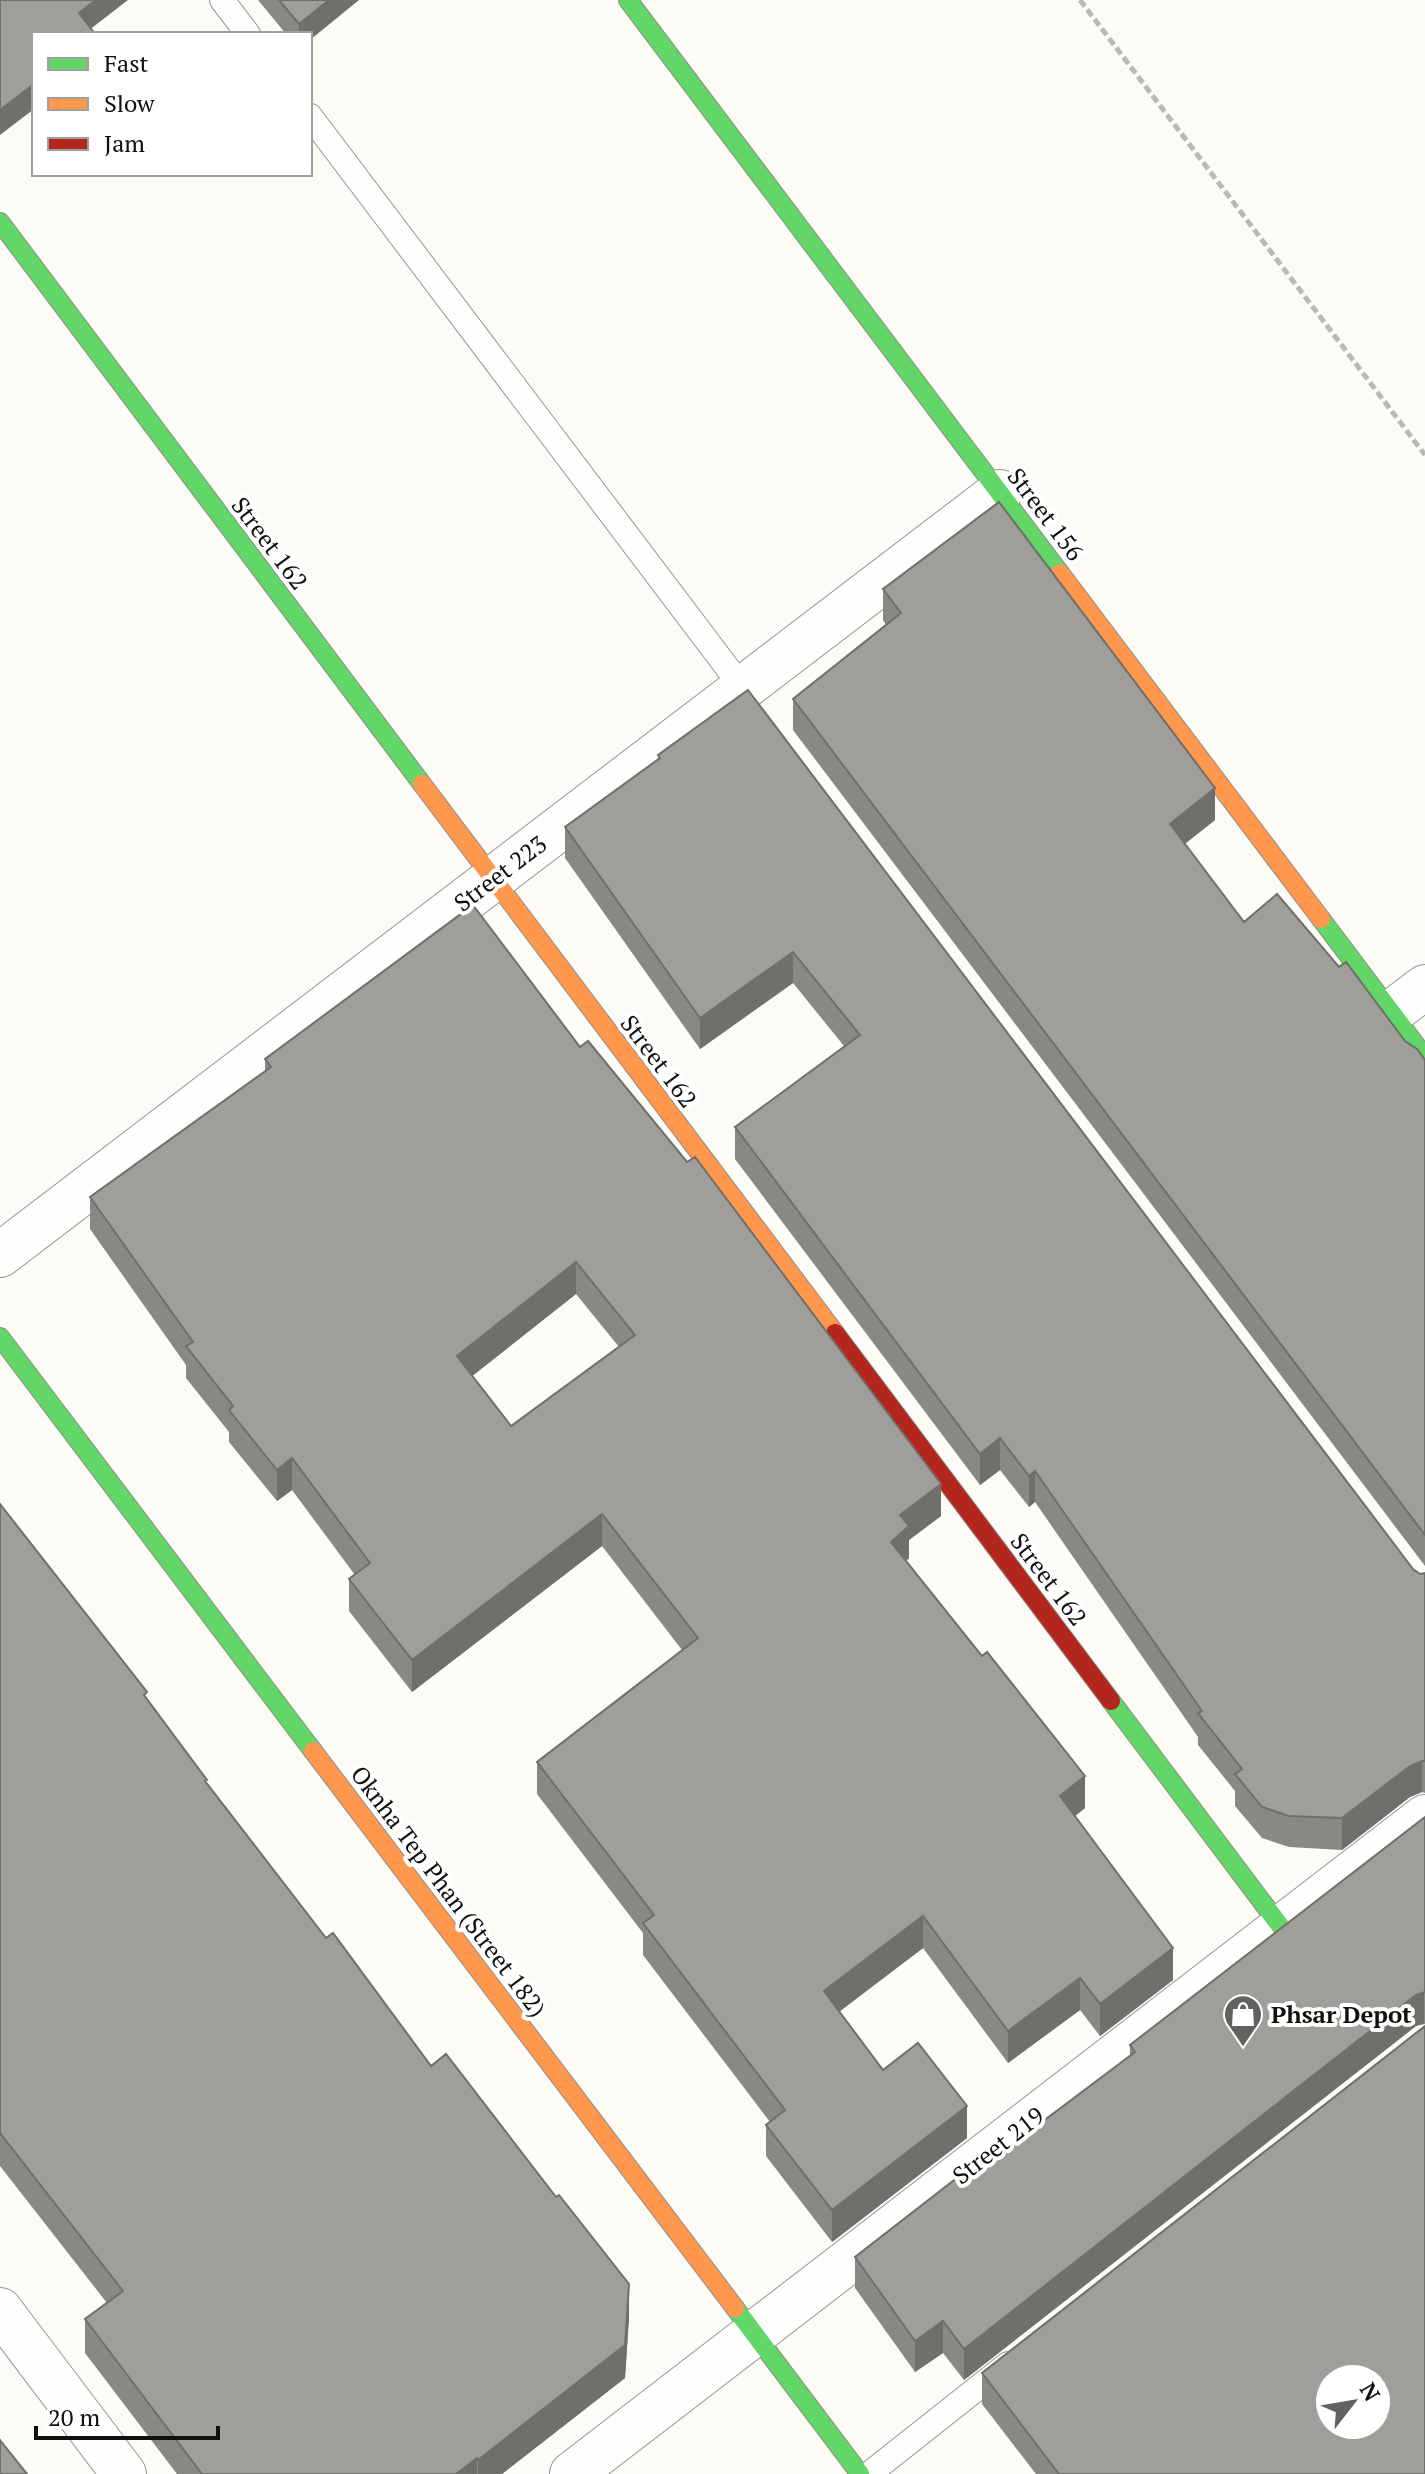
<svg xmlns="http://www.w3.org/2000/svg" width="1425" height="2474" font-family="'PT Serif',serif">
<rect width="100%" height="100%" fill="#fcfbf6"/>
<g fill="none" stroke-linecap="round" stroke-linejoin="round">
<g stroke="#969694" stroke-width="26">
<path id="lane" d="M222 0 248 34
M310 116 748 695
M869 2474 1008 2364"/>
</g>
<g stroke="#969694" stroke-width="46">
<path id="street" d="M1392 1012 1425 987
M0 1255 1000 492
M0 2310 124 2474
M572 2474 1425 1817"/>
</g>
<g stroke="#8d8c8a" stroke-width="20">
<path id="fast" d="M628 0 1060 573
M0 222 422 784
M1321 919 1425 1057
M0 1337 313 1751
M1111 1701 1281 1927
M735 2308 860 2474"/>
</g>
<g stroke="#8d8c8a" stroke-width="20">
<path id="slow" d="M1060 573 1321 919
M422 784 835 1333
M313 1751 735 2308"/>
</g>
<g stroke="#8d8c8a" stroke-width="20">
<path id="jam" d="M835 1333 1111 1701"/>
</g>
<path stroke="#b9b9b8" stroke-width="5" stroke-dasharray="8 4" stroke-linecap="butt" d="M1080 0 1425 455"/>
<use href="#lane" stroke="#fffefe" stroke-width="24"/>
<use href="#street" stroke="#fffefe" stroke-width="44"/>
<use href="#fast" stroke="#63d668" stroke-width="18"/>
<use href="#slow" stroke="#ff974d" stroke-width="18"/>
<use href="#jam" stroke="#b3261e" stroke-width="18"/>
</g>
<path fill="#8a8885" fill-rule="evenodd" d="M258 0H359L310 34H286Z
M883 589 1215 820 1185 844 1244 922 1339 967 1405 1041 1425 1060V1566L793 730V699L886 625 883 620Z
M658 755 1413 1569 1420 1574 1425 1573V1793L1422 1792 1410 1797 1342 1850 1289 1847 1262 1838 1235 1806V1791L1198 1745V1737L1035 1502 1029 1507 1000 1470 980 1485 735 1159V1127L844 1046 793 983 700 1049 565 858V827L658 760Z
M580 1047 941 1516 909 1540V1558L906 1561 1085 1808 1075 1816 1173 1980 1100 2036 1080 2010 1008 2063 923 1948 839 2012 883 2070 967 2138 832 2242 766 2156V2125L770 2122 643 1955V1933L537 1794V1762L682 1650 602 1546 412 1692 349 1611V1579L355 1575 292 1490 277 1501 229 1442V1432L186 1378V1365L90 1229V1197L265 1071V1059ZM576 1294 619 1347 511 1426 472 1376Z
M0 1504 147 1699 207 1784 326 1938 431 2066 629 2317 625 2378 502 2474H177L85 2353V2319L107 2303 0 2166Z
M1425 1817V2024L1416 2026 964 2380 943 2353 915 2372 855 2288V2257L1002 2152 1130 2056V2045Z
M982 2373 1425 2474H1036L982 2404Z"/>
<path fill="#706f6c" d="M96 0H128L84 34 79 13Z
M329 0H359L310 40V34H299V24Z
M34 84V109L0 135V110Z
M1215 788V820L1170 855V824Z
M793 952V983L700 1049V1018Z
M576 1262V1294L457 1388V1356Z
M1000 1438V1470L980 1485V1454Z
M292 1458V1490L277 1501V1470Z
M1035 1471V1502L1029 1507V1476Z
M941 1484V1516L909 1540V1558L891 1573V1542L900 1515Z
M602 1514V1546L412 1692V1660Z
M1422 1761V1792L1410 1797 1342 1850V1818L1410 1766Z
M1085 1776V1808L1060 1828V1796Z
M923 1916V1948L824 2023V1991Z
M1173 1948V1980L1100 2036V2004Z
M1080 1978V2010L1008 2063V2031Z
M1424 1992V2023L1416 2026 964 2380V2349L1416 1995Z
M967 2106V2138L832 2242V2210Z
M629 2284V2317L625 2378 502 2474H478V2460Z
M943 2321V2353L915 2372V2341Z
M477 2458V2474H456Z"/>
<path fill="#a09e9b" stroke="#706f6c" stroke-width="2" fill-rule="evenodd" d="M0 0H96L79 13 95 34H34V84L0 110Z
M279 0H329L299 24Z
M999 502 1215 788 1170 824 1244 922 1277 894 1339 967 1346 962 1405 1041 1417 1049 1425 1060V1535L793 699 901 613 883 589Z
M748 690 1413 1569 1420 1574 1425 1573V1761H1422L1410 1766 1342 1818 1289 1816 1262 1807 1235 1774 1242 1769 1198 1713 1202 1711 1035 1471 1029 1476 1000 1438 980 1454 735 1127 860 1035 793 952 700 1018 565 827 660 758 658 755Z
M473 905 580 1047 588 1041 687 1162 695 1157 941 1484 900 1515 909 1526 891 1542 982 1656 987 1652 1085 1776 1060 1796 1173 1948 1100 2004 1080 1978 1008 2031 923 1916 824 1991 883 2070 918 2043 967 2106 832 2210 766 2125 785 2110 643 1923 654 1915 537 1762 698 1638 602 1514 412 1660 349 1579 370 1563 292 1458 277 1470 229 1410 233 1406 186 1346 193 1342 90 1197 271 1067 265 1059ZM576 1262 635 1335 511 1426 457 1356Z
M0 1504 147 1692 144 1695 207 1780 205 1781 326 1938 333 1933 431 2066 446 2054 556 2197 559 2195 629 2284 625 2345 478 2460 477 2458 456 2474H202L85 2319 123 2291 0 2133Z
M1425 1817V1992L1416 1995 964 2349 943 2321 915 2341 855 2257 998 2146 1002 2152 1135 2052 1130 2045Z
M1425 2026V2474H1059L982 2373ZM1329 2378H1377V2426H1329Z
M0 2440 27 2474H0Z"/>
<defs>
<g id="shop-pin" transform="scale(2)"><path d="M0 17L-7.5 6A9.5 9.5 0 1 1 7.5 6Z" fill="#636260" stroke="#fff"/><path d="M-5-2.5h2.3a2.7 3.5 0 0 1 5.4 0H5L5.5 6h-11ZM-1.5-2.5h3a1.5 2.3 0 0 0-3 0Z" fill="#fff"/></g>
</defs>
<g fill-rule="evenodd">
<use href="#shop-pin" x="1243" y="2014"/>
</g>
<g text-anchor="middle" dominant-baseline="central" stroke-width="8" stroke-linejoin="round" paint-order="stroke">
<g font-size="24" fill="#101010" stroke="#fff">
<text transform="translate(1046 514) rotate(53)">Street 156</text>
<text transform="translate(270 543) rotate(53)">Street 162</text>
<text transform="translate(500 873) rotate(-37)">Street 223</text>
<text transform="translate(659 1061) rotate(53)">Street 162</text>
<text transform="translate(1049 1579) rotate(53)">Street 162</text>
<text transform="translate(449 1891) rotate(53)">Oknha Tep Phan (Street 182)</text>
<text transform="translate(998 2145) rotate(-38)">Street 219</text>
</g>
<g font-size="24" font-weight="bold" fill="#101010" stroke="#fff" text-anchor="start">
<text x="1271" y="2014">Phsar Depot</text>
</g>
</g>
<rect x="32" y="32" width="280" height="144" fill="#ffffff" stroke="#9f9f9f" stroke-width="2"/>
<rect x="48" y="58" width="40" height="12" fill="#63d668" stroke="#9f9f9f" stroke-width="2"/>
<text x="104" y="72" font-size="24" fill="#101010">Fast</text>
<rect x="48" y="98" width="40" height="12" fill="#ff974d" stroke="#9f9f9f" stroke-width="2"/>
<text x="104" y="112" font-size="24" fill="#101010">Slow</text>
<rect x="48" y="138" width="40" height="12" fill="#b3261e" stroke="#9f9f9f" stroke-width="2"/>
<text x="104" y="152" font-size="24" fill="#101010">Jam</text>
<g transform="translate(1353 2402) rotate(59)"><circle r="38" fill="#ffffff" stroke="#9f9f9f" stroke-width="2"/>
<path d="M0-6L14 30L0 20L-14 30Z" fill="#636260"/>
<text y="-12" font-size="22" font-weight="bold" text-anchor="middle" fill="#101010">N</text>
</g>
<path d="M36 2426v12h182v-12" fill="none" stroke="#101010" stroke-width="4"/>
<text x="48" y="2426" font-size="24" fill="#101010" stroke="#ffffff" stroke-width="6" paint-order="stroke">20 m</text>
</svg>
